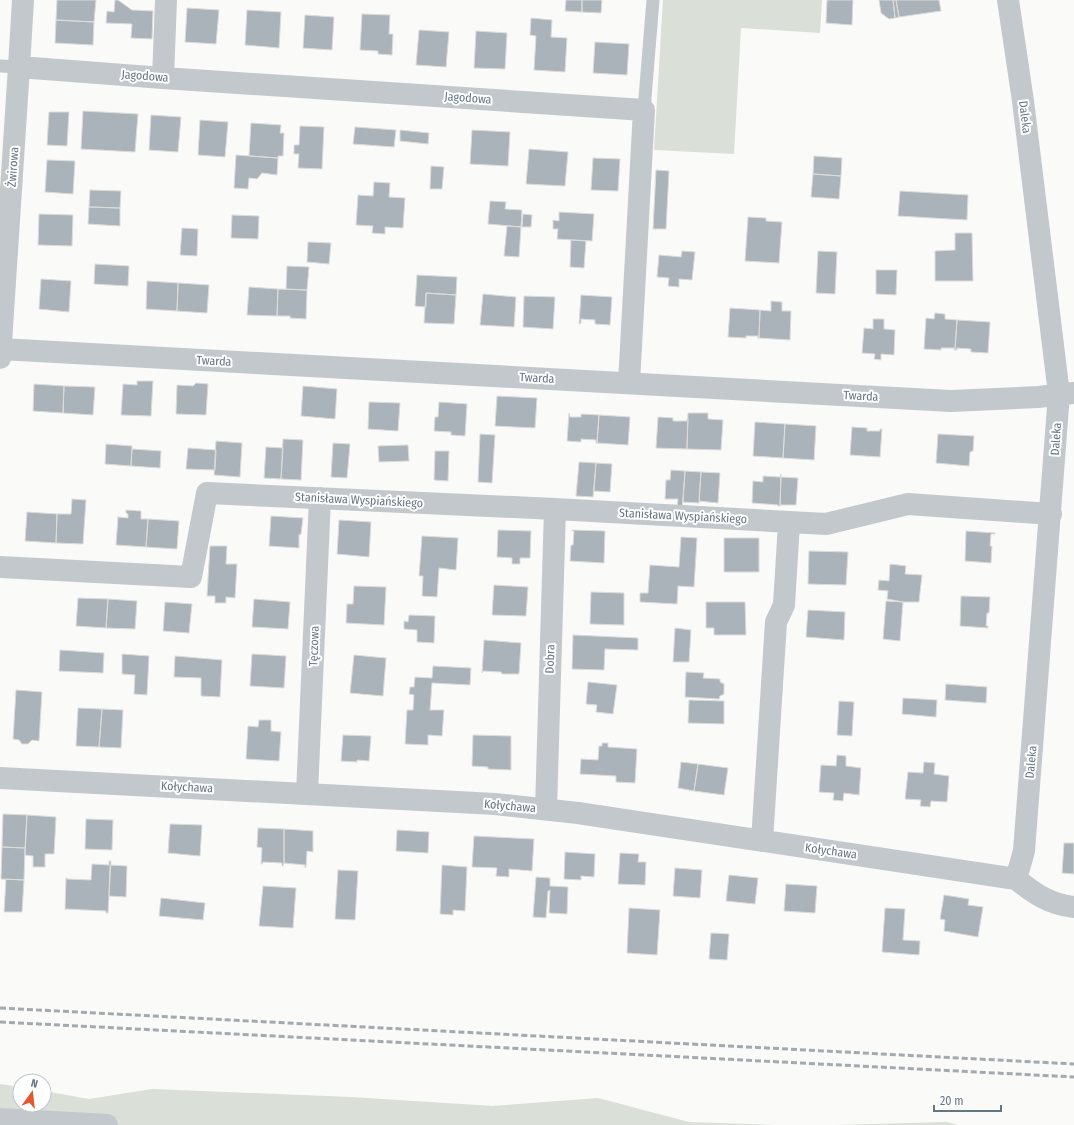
<svg xmlns="http://www.w3.org/2000/svg" width="1074" height="1125" font-family="'Fira Sans Condensed',sans-serif">
<rect width="100%" height="100%" fill="#fafaf8"/>
<path fill="#dadfd7" d="M663 0H822L820 33 741 28 734 154 654 150Z
M0 1084 20 1087V1105H44V1091L89 1099 152 1089 351 1097 493 1106 598 1098 689 1122 775 1125H0Z
M947 1122 958 1125H835Z"/>
<path fill="#aab3b9" stroke="#dcdcda" d="M57 0H96L94 22 56 20Z
M115 0H118L132 10 153 11 152 39 131 38 132 24 106 23 107 11 114 12Z
M566 0H582V12L565 11Z
M582 0H602L601 13 582 12Z
M827 0H853L852 25 826 23Z
M879 0H893L895 18 889 19 881 13Z
M893 0H896L899 17 895 18Z
M896 0H939L941 11 899 17Z
M187 8 219 10 216 44 185 42Z
M247 10 281 12 279 48 245 45Z
M362 14 390 15 389 34H393L392 55 378 54V51L360 50Z
M305 15 334 17 332 50 303 48Z
M531 18 552 20 551 37 567 38 565 72 534 70 536 36 530 35Z
M56 20 94 22 93 45 55 43Z
M419 30 449 32 446 67 416 65Z
M476 31 507 33 505 69 474 68Z
M595 42 629 44 627 75 593 73Z
M83 111 138 114 135 152 81 149Z
M49 112H69L67 146 47 145Z
M151 115 181 117 178 152 149 150Z
M200 120 228 122 225 157 198 155Z
M251 123 281 125 280 133H284L283 156H278V158L249 156Z
M300 126 324 127 322 169 298 168 299 154H294V145H299Z
M355 127 396 130 394 147 353 144Z
M400 130 429 133 428 144 400 141Z
M472 130 510 132 508 166 470 164Z
M529 149 568 152 565 186 526 184Z
M236 155 278 158 277 175 262 173 257 179 249 178 248 189 234 188Z
M814 156 842 158 841 176 813 174Z
M593 158 620 159 618 191 591 190Z
M47 160 75 161 73 194 45 192Z
M431 166 444 167 442 189H430Z
M656 170 669 171 666 229H653Z
M813 174 841 176 839 199 811 197Z
M374 182 390 183 389 197 405 198 403 228 385 227V234L372 233 373 226 356 225 358 195 373 196Z
M90 190 121 191 120 208 89 207Z
M900 191 968 195 967 220 898 216Z
M490 201 506 202 505 209 522 210 521 227 488 224Z
M89 207 120 208V226L88 224Z
M559 212 594 214 592 241 557 239 558 229H553V220L559 221Z
M39 214 73 215 72 246 38 245Z
M523 214 532 215 531 227H522Z
M232 215 259 216 258 239 231 238Z
M748 217 766 218V221L782 222 779 263 745 261Z
M507 226 521 227 519 257 504 256Z
M182 228 198 229 197 256 180 255Z
M955 233H972L973 281H935V251L955 250Z
M571 240 586 241 584 268 570 267Z
M308 242 331 243 329 264 307 262Z
M682 251 695 252 692 280 679 279V287L668 286 669 278 657 277 659 255 681 257Z
M818 251 837 252 835 294 816 293Z
M95 264 129 266 128 286 94 284Z
M287 266 309 267 307 290 286 289Z
M876 270H897L896 295 876 294Z
M417 275 457 277 456 295 426 293V307L415 306Z
M41 279 71 281 69 312 39 309Z
M147 281 178 283 177 311 146 309Z
M178 283 209 285 207 313 177 311Z
M249 287 278 289 277 316 247 315Z
M278 289 307 290 306 319 290 318V316H277Z
M426 293 456 295 454 324 424 323Z
M483 294 516 297 514 327 480 325Z
M581 295 612 297 610 325 595 324V320L581 319V323L579 324Z
M524 296 555 297 553 329 523 327Z
M771 301 782 302V311H791L790 340 759 338 760 310 771 311Z
M730 308 760 310 759 338 758 339V336H746V338L728 337Z
M935 313 945 314V319L957 320 955 350H954V348H941V350L924 349 926 318 934 319Z
M873 319H884V329L895 330 894 355 881 354V360L874 359 875 354 862 353 864 328 873 329Z
M957 320 990 322 988 353 971 352V349L957 348V350H955Z
M137 381H153L151 416 121 415 123 384 137 385Z
M196 383 208 384 206 415 176 414 177 385 193 386Z
M34 384 64 386 63 413 33 411Z
M64 386 95 387 93 415 63 413Z
M303 386 337 389 335 419 301 416Z
M497 396 537 398 535 428 495 426Z
M369 402 400 403 398 431 368 429Z
M439 402 467 404 465 436 451 435V432L434 431 435 417H438Z
M569 413 570 417H581V414L599 415 597 443H596V440L581 439V442L567 441Z
M688 413H708V419L723 420 721 450 687 449Z
M599 415 630 417 628 445 597 443Z
M658 417 673 418V421H687V419H688L687 449 656 448Z
M755 422 785 424 783 458 753 456Z
M785 424 816 426 814 460 783 458Z
M852 427 867 428V431H880V429H882L880 457 850 455Z
M480 434 495 435 492 483 478 482Z
M938 434 974 436 973 451 970 452 969 466 936 463Z
M283 439 303 440 301 480 281 479Z
M216 441 242 443 240 477 214 475Z
M333 443 350 444 347 478 331 477Z
M106 444 132 446 131 466 105 464Z
M408 445 409 461 379 462 378 446Z
M266 447 283 448 281 479 264 478Z
M188 448 216 450 215 470 186 469Z
M132 449 161 451 160 468 131 466Z
M435 451H449L448 481 434 480Z
M579 462 596 463 593 497 576 496Z
M596 463 612 464 610 492 594 491Z
M671 470 685 471 682 510 677 509 678 499H665L666 480H670Z
M685 471 701 472 699 503 683 502Z
M701 472 720 473 718 503 699 501Z
M781 474 780 506H778V505L752 503 753 481 763 482V476L780 477Z
M781 477 798 478 796 505H780Z
M72 499 86 500 83 544 56 543 57 514H71Z
M126 510 141 511V519H148L146 547 116 545 118 517 128 518V514L126 513Z
M27 512 57 514 56 543 25 541Z
M271 516 303 518 301 534 299 535V548L269 546Z
M148 519 179 521 177 549 146 547Z
M339 520 371 522 369 557 337 554Z
M498 530 531 531 530 558H520V564H512V558L497 557Z
M572 530 605 531 604 563 570 561 571 545H573L574 531H572Z
M966 531 995 533V534H991L990 546H992L991 563 965 561Z
M422 536 458 538 456 570 439 568 437 597 422 596 423 576H419Z
M681 537 697 538 694 587 678 586 677 604 640 602V593H648L650 565 679 567Z
M724 538H759V572H724Z
M210 546H227L226 564H237L235 598 226 597V603H215V596H207Z
M809 551 848 552 846 585 808 584Z
M890 564 906 566 905 574 922 575 919 602H903L887 599 888 591 878 590 879 580 889 581Z
M494 585 528 587 526 616 492 615Z
M354 586 386 587 384 625 346 623 347 604H353Z
M591 592 624 593V625L590 624Z
M961 596 990 597 989 613H987L986 626H988V628L960 626Z
M78 598 108 599 106 628 76 626Z
M108 599 137 601 135 629 106 628Z
M254 599 290 602 288 629 252 627Z
M886 601 903 602 900 641 883 639Z
M165 602 192 604 189 633 163 631Z
M706 602H745L746 635H714V628H706Z
M808 610 845 612 844 640 806 637Z
M409 615 435 616 434 643 417 642V630L404 629V621L408 622Z
M675 628 691 630 689 662H673Z
M573 635 638 638V650L605 649 604 670 572 669Z
M484 640 521 643 519 674H502L501 672 483 671 482 673Z
M60 650 104 653 103 673 59 671Z
M122 654 149 656 147 695 134 694 135 675 122 674Z
M252 654 286 656 284 688 250 686Z
M354 655 386 658 383 696 350 693Z
M175 656 222 660 220 697 201 696V678L174 677Z
M433 666 471 668 470 685 432 683 430 710H444L442 736 428 735V745L405 744 407 710H413L414 695 409 694 410 687H414L415 677 432 678Z
M686 672 704 673 703 678 720 679V682L724 684V694L720 696 719 699 685 697Z
M588 682 617 685 613 714 596 712 597 705 586 704Z
M946 684 987 687 986 703 945 700Z
M16 690 42 692 39 741 32 740 28 744H22L19 740 13 739Z
M903 698 937 700 936 717 902 714Z
M689 700 724 701V724L688 723Z
M839 701 854 702 852 736 837 735Z
M78 708 102 709 99 747 76 746Z
M102 709 123 710 121 748 99 747Z
M259 720H271V731L281 732 279 761 246 759 248 726 258 727Z
M343 735 371 736 369 761 357 760V762L341 761Z
M473 735 511 736V770L488 769V767L472 766Z
M602 743H608V747L637 749 635 783 616 782V776L580 774 581 759 598 760 599 746H602Z
M837 755 846 756V766L861 768 859 795 844 793 843 801 833 800 834 793 819 792 821 765 836 766Z
M681 762 698 764 694 791 678 788Z
M924 762 935 763 934 774 949 776 947 802 931 801 930 807 920 806 921 800 905 799 908 772 923 773Z
M698 764 728 768 724 795 694 791Z
M3 814 27 815 25 848 2 847Z
M27 815 56 817 54 854H45V867H33V856L25 855Z
M86 819 113 820 112 850 85 849Z
M170 824 202 825 200 856 168 853Z
M258 828 284 829V863L283 866H282V863L263 862 262 864H261L262 848 257 847Z
M284 829 313 831V852L307 851 306 867 305 868V865L284 863Z
M397 830 429 832 428 853 396 851Z
M474 836 534 839 532 871 509 869V877L496 876 497 868 472 867Z
M1064 843H1074V874L1062 873Z
M2 847 25 848 24 880 1 879Z
M565 852 595 854 594 877 581 876V880L564 879Z
M620 853 639 854 638 862H646L645 885 618 884Z
M109 861H111L108 913H106V911L66 909 65 910 66 878H67V879L91 880 92 864 109 865Z
M110 865 127 866 126 897 109 896Z
M442 865 467 867 465 911 453 910V915L440 914Z
M675 868 702 870 700 898 673 896Z
M338 870 358 871 355 920 335 919Z
M729 875 758 878 755 904 726 901Z
M536 877 550 878V886L568 887 567 914 549 913 550 890 548 891 546 918 533 917Z
M6 879 24 880 22 912H4Z
M786 884 817 886 815 913 784 911Z
M263 886 296 888 293 928 259 926Z
M944 895 969 899 968 905 983 907 978 937 944 931 945 920 940 919Z
M161 898 205 903 203 920 159 916Z
M629 908 660 910 657 955 627 953Z
M885 908 905 909 903 940 920 941 919 955 882 952Z
M711 933 729 934 727 960 709 959Z"/>
<g fill="none" stroke-linecap="round" stroke-linejoin="round">
<path stroke="#c3c8cc" stroke-width="13" d="M0 66 19 67
M644 110 653 0"/>
<path stroke="#c3c8cc" stroke-width="22" d="M1008 0 1023 101 1059 394 1024 851 1016 879
M19 67 163 78 644 110 629 383
M163 78 166 0
M0 349 951 401 1038 397 1074 393
M0 358 19 67 23 0
M0 567 191 577 207 493 555 509 826 524 908 504 1051 514
M0 778 495 804 578 813 1016 879
M307 793 320 498
M546 809 555 509
M762 841 776 622 784 605 789 523
M1016 879C1035 894 1049 904 1074 907
M0 1119 107 1125"/>
<path stroke="#a2aab0" stroke-width="3" stroke-dasharray="6 3" stroke-linecap="butt" d="M0 1008 1074 1064
M0 1022 1074 1077"/>
</g>
<g text-anchor="middle" dominant-baseline="central" stroke-width="4" stroke-linejoin="round" paint-order="stroke">
<g font-size="12" fill="#657683" stroke="#fff">
<text transform="translate(145 76) rotate(4)">Jagodowa</text>
<text transform="translate(468 98) rotate(4)">Jagodowa</text>
<text transform="translate(1025 117) rotate(83)">Daleka</text>
<text transform="translate(13 167) rotate(-86)">Żwirowa</text>
<text transform="translate(214 361) rotate(3)">Twarda</text>
<text transform="translate(537 378) rotate(3)">Twarda</text>
<text transform="translate(861 396) rotate(3)">Twarda</text>
<text transform="translate(1056 439) rotate(-86)">Daleka</text>
<text transform="translate(359 500) rotate(3)">Stanisława Wyspiańskiego</text>
<text transform="translate(683 516) rotate(3)">Stanisława Wyspiańskiego</text>
<text transform="translate(314 646) rotate(-88)">Tęczowa</text>
<text transform="translate(550 659) rotate(-88)">Dobra</text>
<text transform="translate(1031 762) rotate(-85)">Daleka</text>
<text transform="translate(187 787) rotate(3)">Kołychawa</text>
<text transform="translate(510 806) rotate(5)">Kołychawa</text>
<text transform="translate(831 851) rotate(8)">Kołychawa</text>
</g>
</g>
<g transform="translate(32 1093) rotate(15)"><circle r="19" fill="#ffffff" stroke="#c1c8cd"/>
<path d="M0-3L7 15L0 10L-7 15Z" fill="#e4572e"/>
<text y="-6" font-size="11" font-weight="bold" text-anchor="middle" fill="#657683">N</text>
</g>
<path d="M934 1105v6h67v-6" fill="none" stroke="#657683" stroke-width="2"/>
<text x="940" y="1105" font-size="12" fill="#657683" stroke="#ffffff" stroke-width="3" paint-order="stroke">20 m</text>
</svg>
